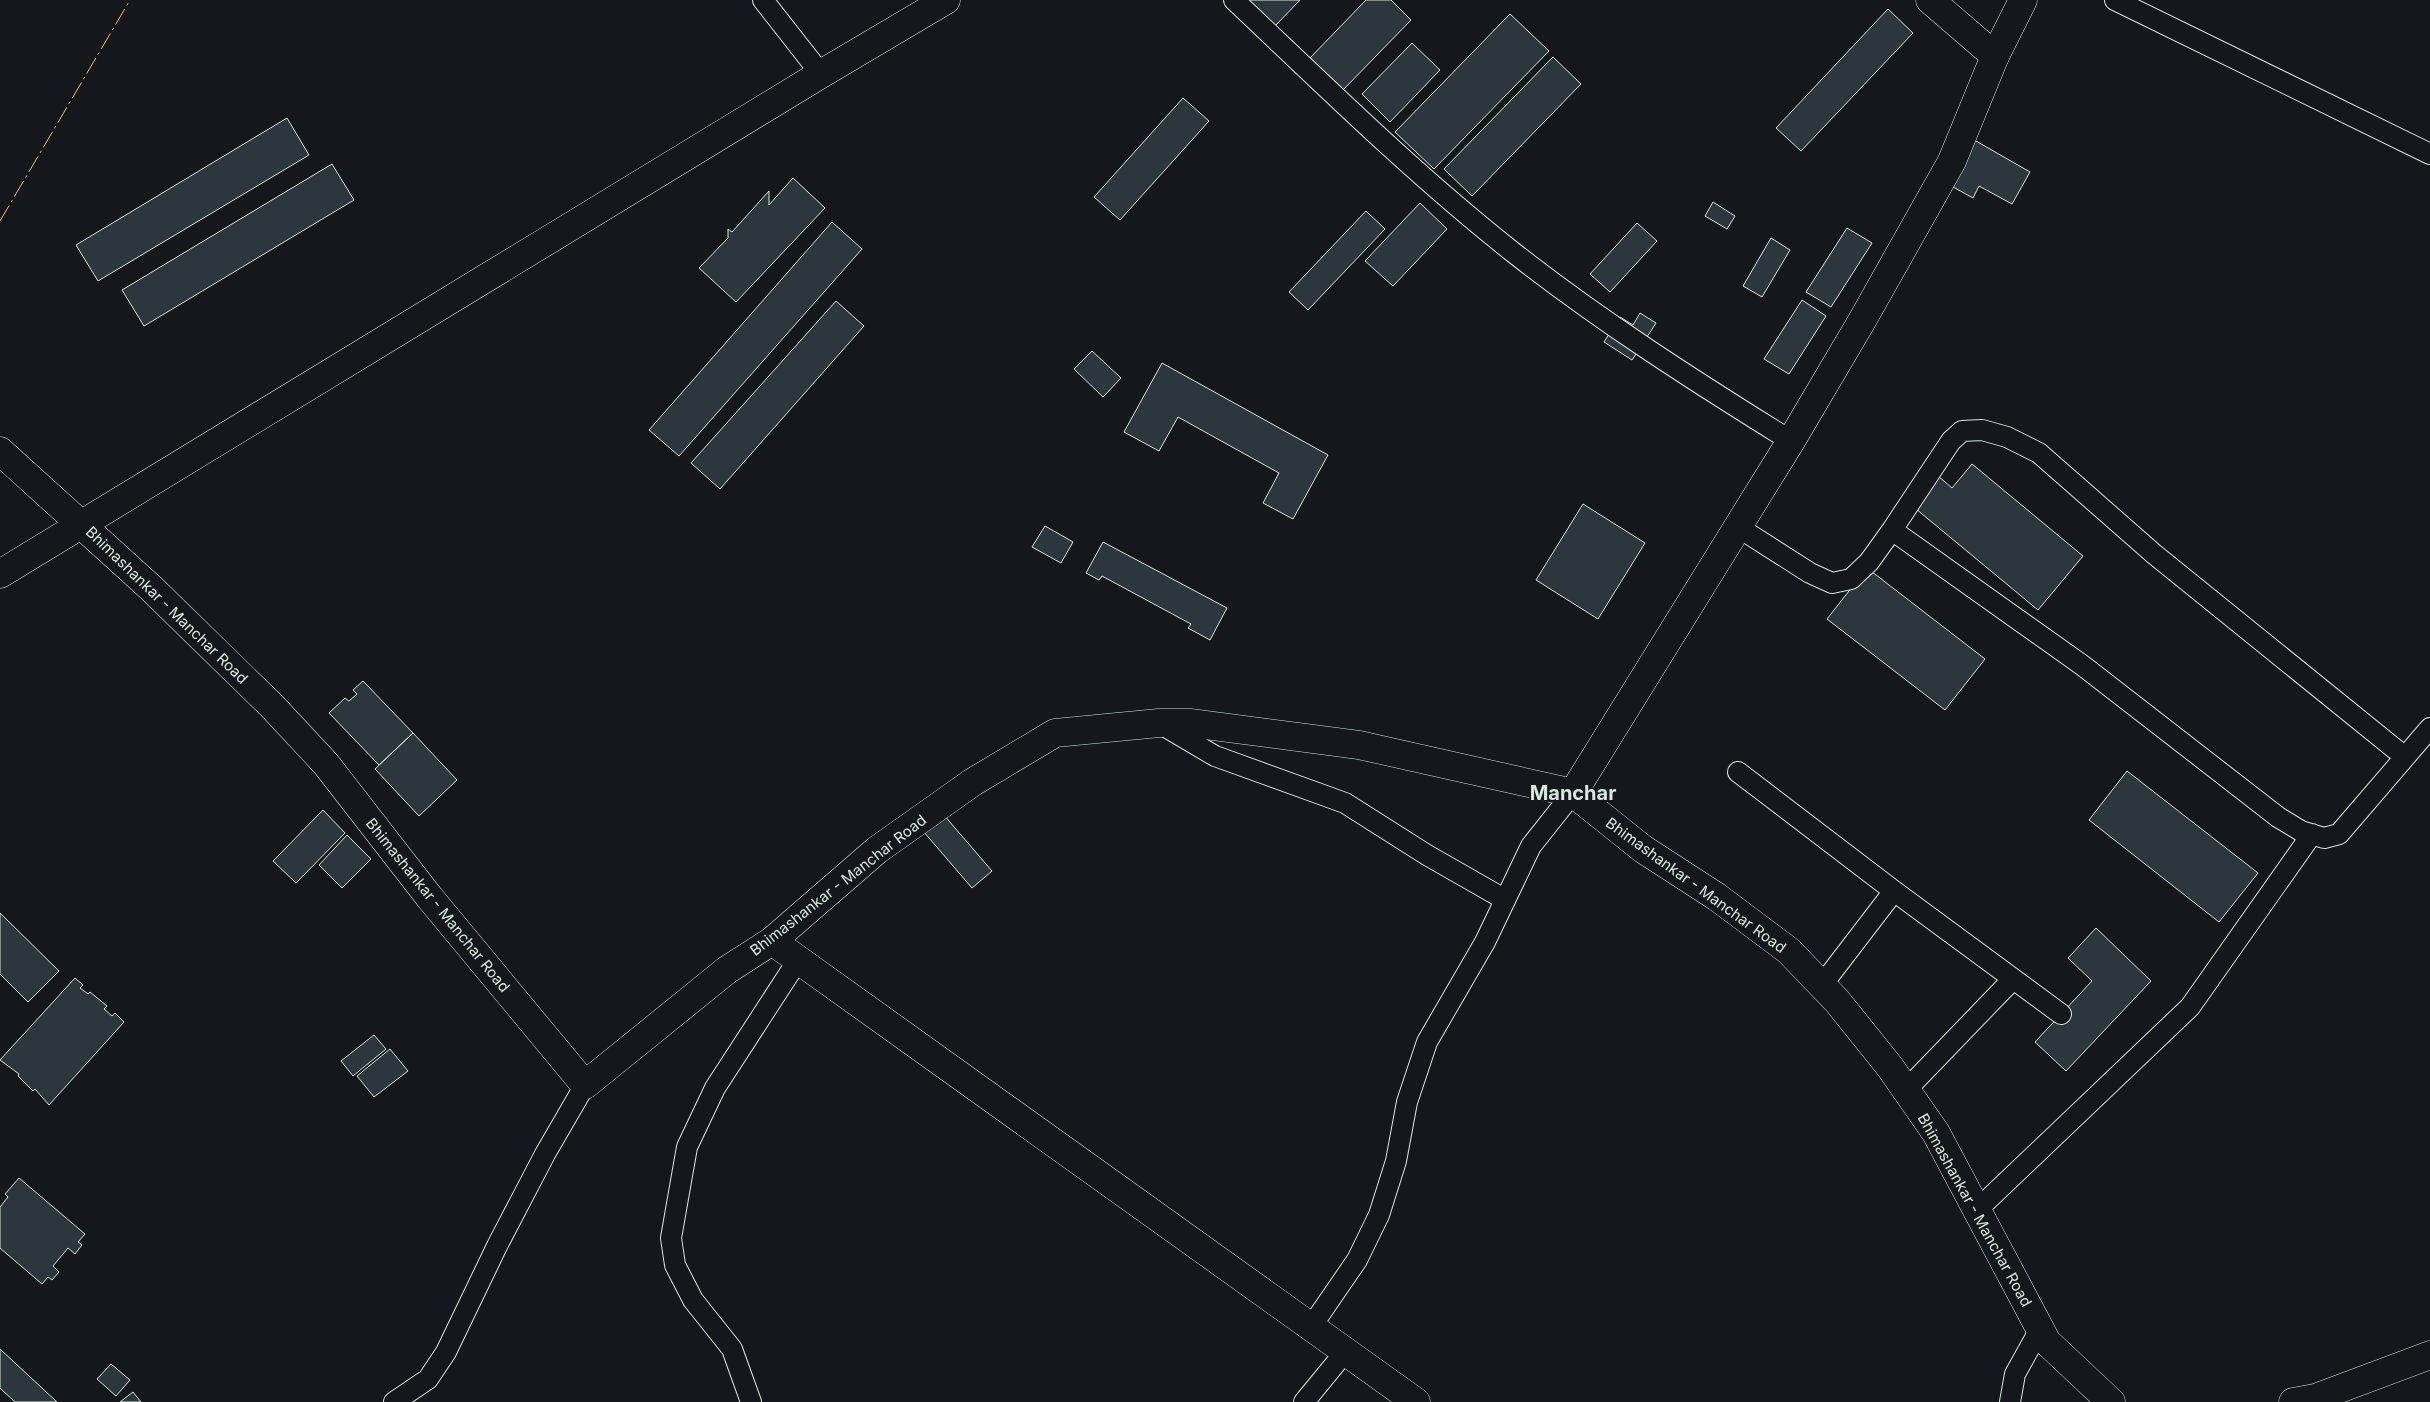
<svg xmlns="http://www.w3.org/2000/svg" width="2430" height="1402" font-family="Inter,sans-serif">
<rect width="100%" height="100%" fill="#14181c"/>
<path fill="#2c363c" stroke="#d8e6dc" d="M1249 0H1300L1275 26Z
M1366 0H1391L1411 20 1342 91 1309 59Z
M1888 9 1913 33 1801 151 1776 128Z
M1510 14 1549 51 1434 169 1395 132Z
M1412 43 1440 70 1390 122 1362 94Z
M1553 57 1581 84 1472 196 1444 169Z
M1183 98 1209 121 1120 220 1094 197Z
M287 118 309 155 98 281 76 245Z
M1969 137 2030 172 2012 204 1979 186 1973 198 1944 182Z
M332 164 354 200 144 326 122 290Z
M793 178 825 208 736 302 699 268 728 238V229L732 232 769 191V205Z
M1713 202 1735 216 1727 229 1705 216Z
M1420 203 1447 229 1393 286 1365 261Z
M1366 211 1385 229 1308 310 1289 292Z
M832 222 862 249 679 456 649 430Z
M1637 223 1657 241 1610 292 1590 274Z
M1847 228 1872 243 1831 307 1806 292Z
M1771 238 1790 250 1762 297 1743 286Z
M1802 300 1826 316 1789 374 1764 359Z
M836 301 864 326 720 489 691 463Z
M1640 313 1656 323 1632 360 1604 342 1620 317 1633 325Z
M1092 351 1121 378 1103 397 1074 369Z
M1162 363 1328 455 1293 519 1263 503 1279 473 1178 417 1159 451 1124 432Z
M1972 464 2083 556 2038 610 1904 499 1930 469 1952 488Z
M1583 504 1645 543 1598 619 1536 580Z
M1045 526 1073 542 1061 563 1032 547Z
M1103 542 1227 608 1210 640 1188 628 1191 624 1102 576 1099 580 1086 573Z
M1867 568 1985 659 1945 710 1827 619Z
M363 681 413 733 379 765 329 713 345 698 349 701 357 694 353 690Z
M413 733 457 780 419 816 375 769Z
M2127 771 2258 873 2219 922 2089 820Z
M323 810 345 833 296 883 273 861Z
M943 814 992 871 972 888 923 831Z
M347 835 371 859 342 888 319 865Z
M0 913 59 971 28 1002 0 974Z
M2096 928 2151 981 2066 1071 2035 1042 2092 981 2068 958Z
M75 978 83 985 80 988 88 994 90 992 107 1006 104 1009 112 1016 115 1013 124 1022 49 1105 35 1089 33 1091 18 1076 19 1074 0 1060Z
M374 1035 386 1049 353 1076 341 1061Z
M390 1049 408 1071 374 1097 357 1076Z
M19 1178 85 1234 78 1242 82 1245 75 1254 68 1248 53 1266 59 1272 52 1280 48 1277 42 1284 0 1248V1207L8 1197 5 1194Z
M0 1349 57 1402H15L0 1388Z
M111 1364 130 1380 116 1396 97 1379Z
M133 1392 141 1402H120Z"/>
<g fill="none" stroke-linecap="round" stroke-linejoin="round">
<g stroke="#d8e6dc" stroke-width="22">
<path id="street" d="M763 0 821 74
M1234 0C1325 86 1415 175 1514 253 1602 322 1696 382 1791 441
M2115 0 2430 154
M1738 527 1810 573 1832 583 1851 579 1869 562 1892 530 1951 441 1962 431 1982 430 2007 437 2039 453 2154 554 2405 757
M1892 530 2082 665 2278 817 2301 831 2324 838 2339 834 2430 728
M1159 723 1215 756 1345 803 1427 855 1504 899
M1738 772 1894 891 2061 1014
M1822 985 1894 891
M1906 1090 2013 979
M1977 1210 2190 1007 2312 834
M1311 1327 1357 1260 1379 1215 1396 1161 1407 1102 1427 1042 1485 942 1531 846 1573 793
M394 1402 428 1379 446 1352 497 1246 545 1154 585 1085
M751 1402 732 1349 693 1300 675 1265 671 1238 687 1147 715 1088 798 960
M1304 1402 1345 1352
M2010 1402 2015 1374 2040 1329"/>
</g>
<g stroke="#d8e6dc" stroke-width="29">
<path id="secondary" d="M1930 0 1995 56
M772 941 1416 1402
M2293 1402 2315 1398 2430 1355"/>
</g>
<g stroke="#d8e6dc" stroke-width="29">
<path id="primary" d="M0 451 151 588 272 706 326 764 430 898 585 1085 727 970 772 941 877 850 973 782 1055 733 1159 723H1190L1359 745 1573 793 1643 849 1717 897 1789 951 1837 1001 1890 1067 1936 1133 2047 1342 2111 1402
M0 574 821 74 946 0
M1573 793 1791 441 1863 319 1952 161 1995 56 2023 0"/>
</g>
<use href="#street" stroke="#14181c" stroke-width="20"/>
<use href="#secondary" stroke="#14181c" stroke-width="28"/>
<use href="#primary" stroke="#14181c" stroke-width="28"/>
<path stroke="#ffb74d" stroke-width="1" stroke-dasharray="18 4 2.5 4" stroke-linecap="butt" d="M0 221 130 0"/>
</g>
<g text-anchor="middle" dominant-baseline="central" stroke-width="4" stroke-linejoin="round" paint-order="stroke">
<g font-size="15" fill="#d8e6dc" stroke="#14181c">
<text transform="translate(167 605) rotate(44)">Bhimashankar - Manchar Road</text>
<text transform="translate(838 885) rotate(-38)">Bhimashankar - Manchar Road</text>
<text transform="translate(1696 885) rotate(36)">Bhimashankar - Manchar Road</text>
<text transform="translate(438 905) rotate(51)">Bhimashankar - Manchar Road</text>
<text transform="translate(1975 1210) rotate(61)">Bhimashankar - Manchar Road</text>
</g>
<g font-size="20" font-weight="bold" fill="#d8e6dc" stroke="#14181c">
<text x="1573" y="793">Manchar</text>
</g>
</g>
</svg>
